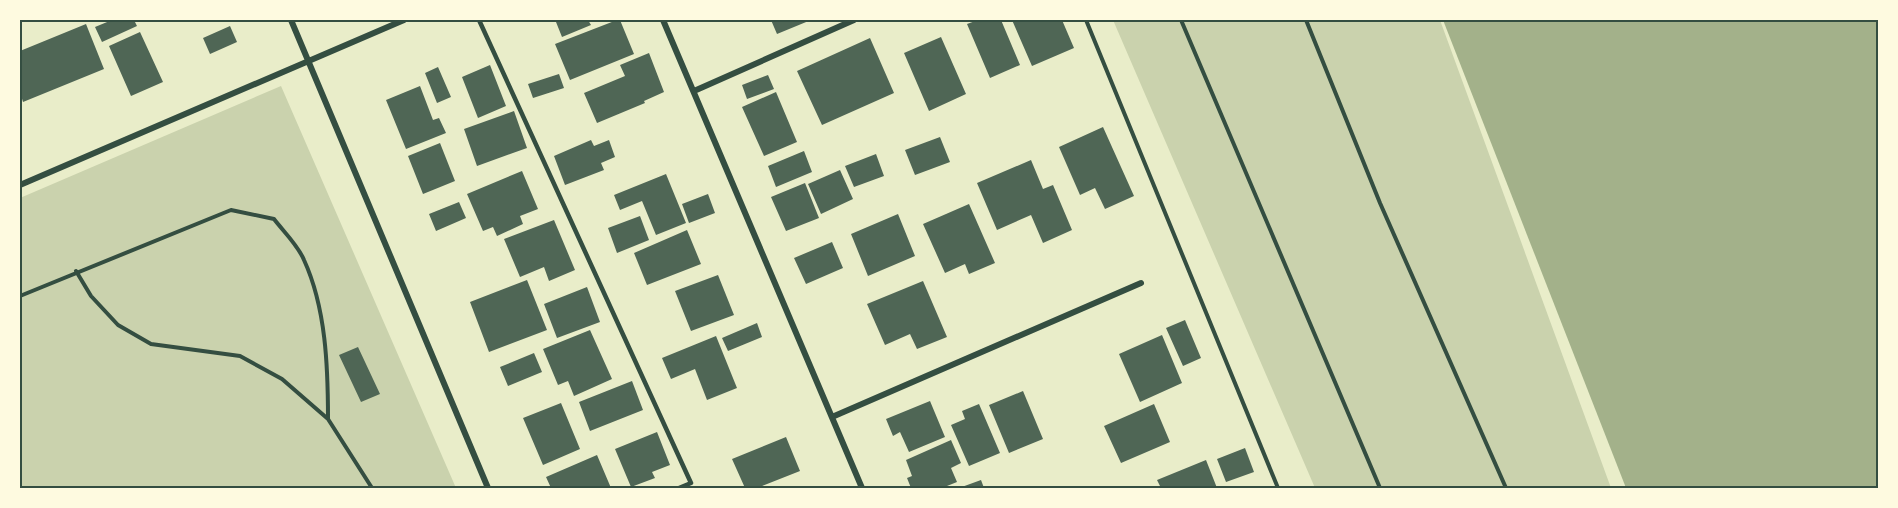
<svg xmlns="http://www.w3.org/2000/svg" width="1898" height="508" font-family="Montserrat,sans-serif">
<rect width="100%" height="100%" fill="#e9edc9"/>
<path fill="#cad2ad" d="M1113 20H1440L1611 488H1315Z
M281 86 456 488H20V198Z"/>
<path fill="#a3b18a" d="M1443 20H1878V488H1626Z"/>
<path fill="#4f6655" d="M112 20H134L137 26 102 42 95 27Z
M563 20H588L591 25 562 37 556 22Z
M617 20H620L634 54 570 80 555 44Z
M771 20H811L777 34Z
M978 20H1001L1020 65 990 78 967 24Z
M1012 20H1062L1074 48 1032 66Z
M86 24 104 69 23 102 20 92V51Z
M230 26 237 42 210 54 203 38Z
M140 32 163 82 131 96 109 46Z
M941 37 966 94 929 111 904 53Z
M870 38 894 93 822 125 797 71Z
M649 53 664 92 644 101 645 103 597 123 584 93 625 76 620 65Z
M490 65 506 106 478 118 462 77Z
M438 67 451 97 437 103 425 73Z
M559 74 564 88 533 98 528 84Z
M768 75 774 89 747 99 742 85Z
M420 86 433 120 439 118 446 133 406 149 386 100Z
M776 92 797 142 764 156 742 107Z
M514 111 527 148 477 166 464 129Z
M1103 127 1134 196 1105 209 1095 188 1080 195 1059 147Z
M940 137 950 162 915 175 905 150Z
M591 140 594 146 609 140 615 157 601 163 604 170 565 185 554 156Z
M440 143 455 181 423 194 408 156Z
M804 151 812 172 776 187 768 166Z
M876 154 884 176 854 187 845 166Z
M1031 160 1043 189 1053 185 1072 230 1043 243 1031 215 997 230 977 183Z
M840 170 853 199 821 214 808 184Z
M522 171 538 209 520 216 523 224 497 236 493 227 483 231 467 194Z
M666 174 686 223 656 235 642 201 620 210 614 195Z
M805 183 819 218 786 231 771 197Z
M708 194 715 213 689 223 682 204Z
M459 202 466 218 436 231 429 214Z
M969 204 995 263 969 274 965 264 945 273 923 224Z
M898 214 915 256 868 276 851 234Z
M640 216 649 240 617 253 608 228Z
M554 220 575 270 549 281 544 267 520 277 504 239Z
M687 230 701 264 647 285 634 253Z
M832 242 843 268 806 284 794 258Z
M718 275 734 315 691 331 675 291Z
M527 280 547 330 489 352 470 302Z
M923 281 947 337 917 349 910 334 885 345 867 304Z
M587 287 600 322 557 338 544 304Z
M1185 320 1201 358 1183 366 1166 328Z
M757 323 762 337 728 351 722 338Z
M590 330 612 379 574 396 568 381 558 385 543 349Z
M1162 335 1182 383 1140 402 1119 354Z
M716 336 737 388 707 400 695 369 671 379 662 358Z
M358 347 380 394 361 402 339 355Z
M534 353 542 372 508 386 500 367Z
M632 381 643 410 590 431 579 402Z
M1023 391 1043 439 1009 453 989 405Z
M930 401 945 437 909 452 900 432 893 436 886 419Z
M561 403 580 449 543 465 523 418Z
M979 404 1000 453 969 466 951 425 965 419 962 411Z
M1154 404 1170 442 1121 463 1104 426Z
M657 432 670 465 652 472 655 478 631 487 615 449Z
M786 437 800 471 757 488H745L732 459Z
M951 440 961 463 951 468 957 482 942 488H911L907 478 912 476 906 460Z
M1245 448 1254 472 1226 482 1217 459Z
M597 455 611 488H551L546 477Z
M1206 460 1217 488H1161L1157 480Z
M981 480 984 488H959Z"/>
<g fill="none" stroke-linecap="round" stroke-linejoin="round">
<path stroke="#344e41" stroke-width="4" d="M1086 20 1278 488
M1181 20 1380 488
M1306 20 1380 203 1506 488
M76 271 91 296 118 325 151 344 240 356 282 379 328 419 372 488
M20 296 231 210 274 219C283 231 298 245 304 260 326 308 328 367 328 419"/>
<path stroke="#344e41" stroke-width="4.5" d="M479 20 691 483 679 488"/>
<path stroke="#344e41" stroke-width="6" d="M291 20 488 488
M663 20 862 488
M694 91 854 20
M20 185 404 20
M832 417 1141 283"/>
</g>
<rect width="1898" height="508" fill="none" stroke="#fefae0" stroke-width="42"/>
<rect x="21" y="21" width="1856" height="466" fill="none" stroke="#344e41" stroke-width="2"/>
</svg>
